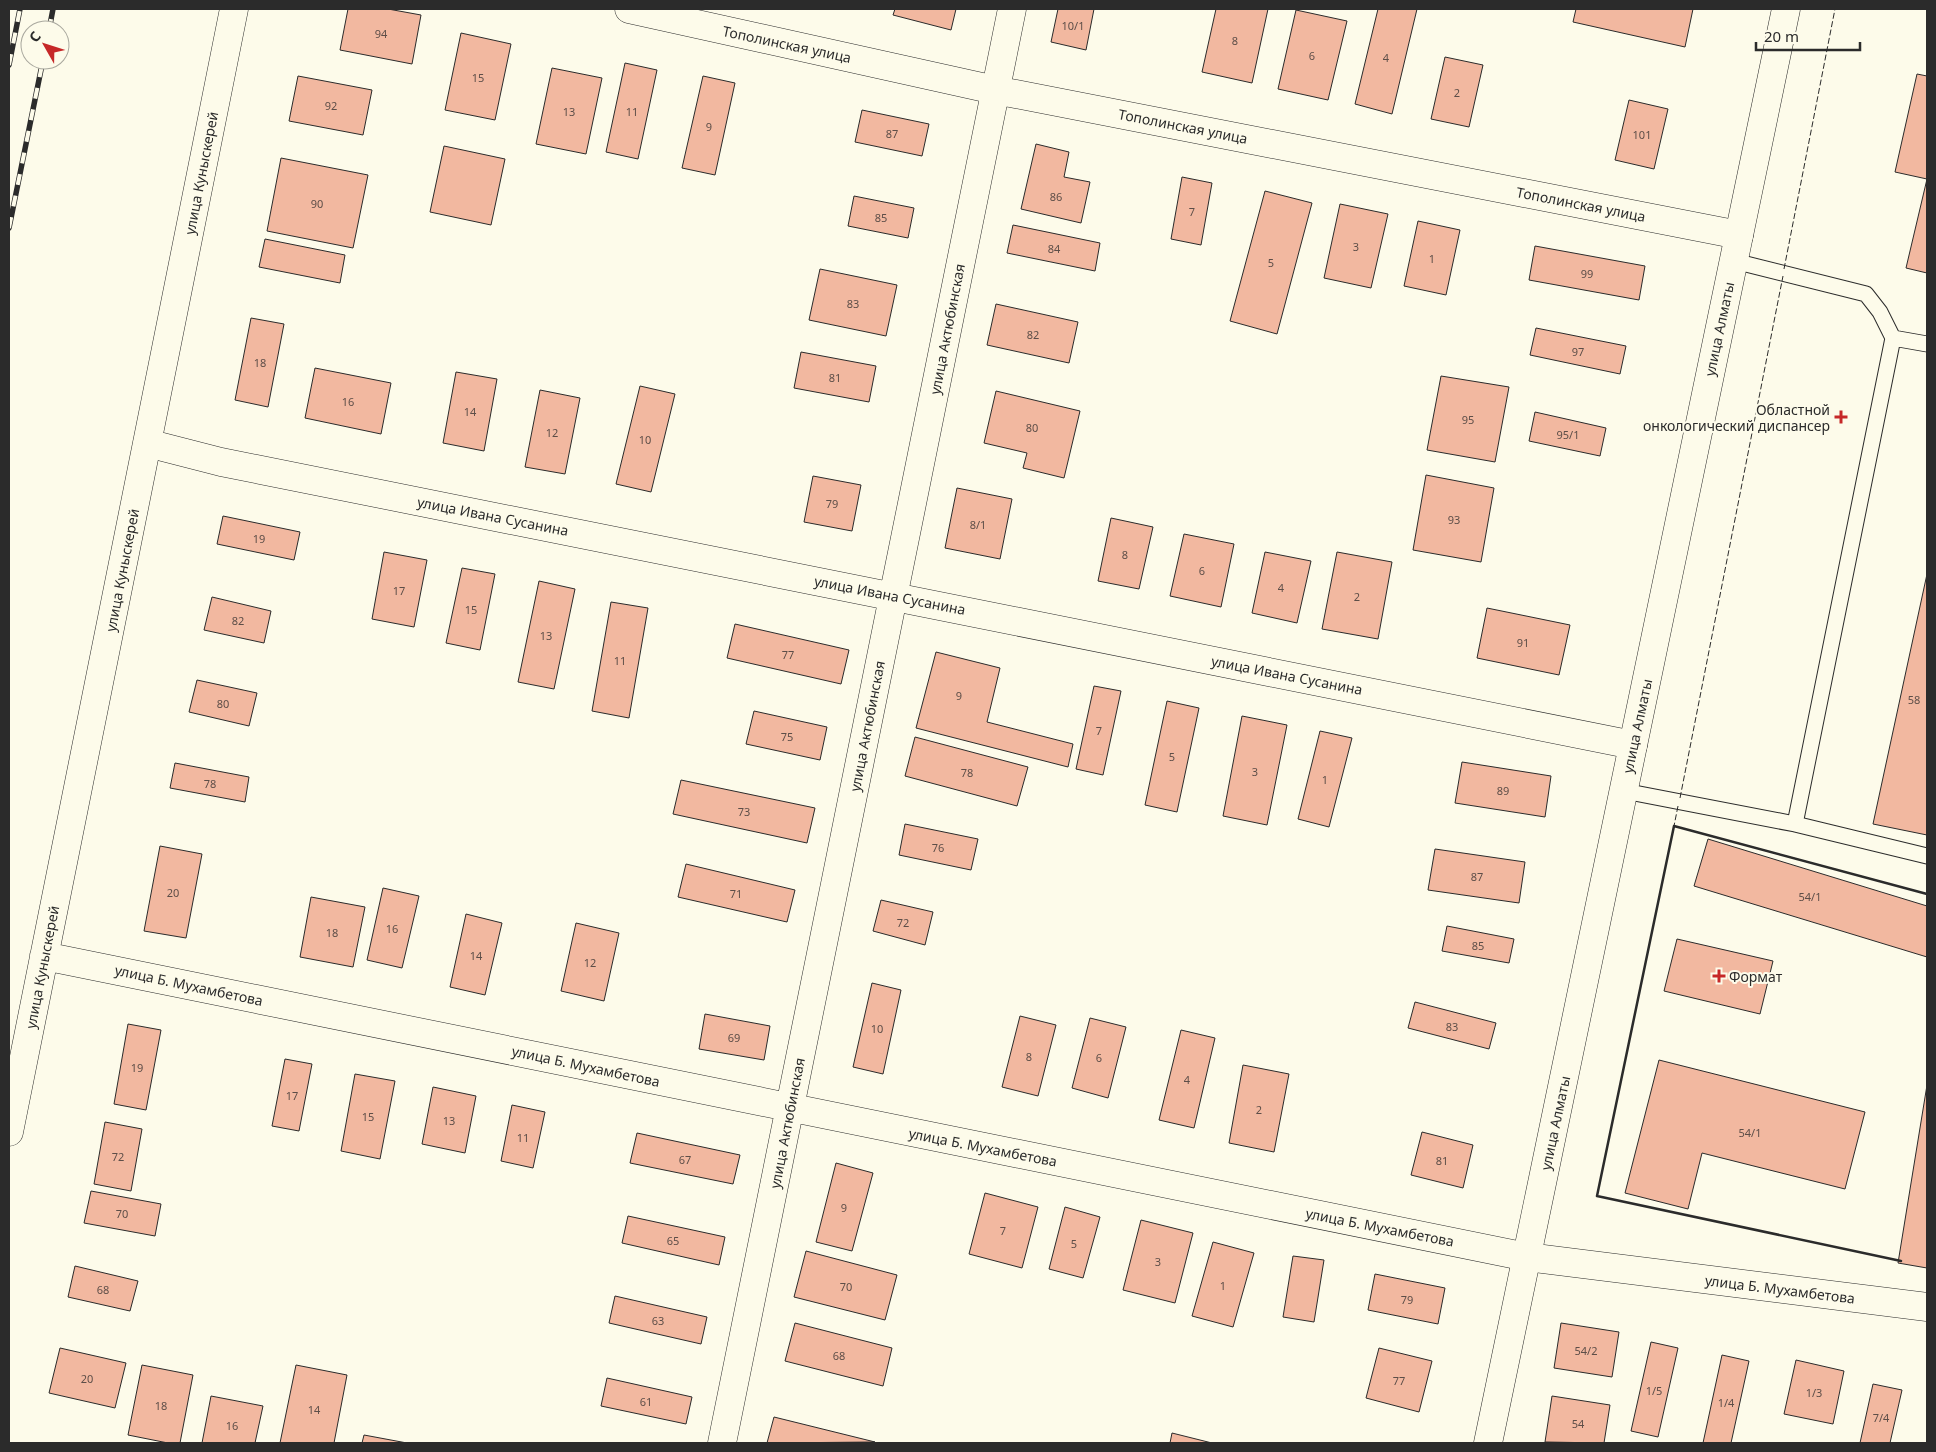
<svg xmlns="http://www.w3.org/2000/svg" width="1936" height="1452" font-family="'Noto Sans',sans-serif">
<rect width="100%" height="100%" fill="#fdfbea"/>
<path fill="#f2b8a0" stroke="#2b2b2b" d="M348 9H388L421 15 412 64 340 50Z
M895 9H956L951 30 893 15Z
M1058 9H1094L1086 50 1051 42Z
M1216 9H1268L1252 83 1202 72Z
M1378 9H1417L1392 114 1355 104Z
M1576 9H1693L1685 47 1573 22Z
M1296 10 1347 21 1328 100 1278 89Z
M461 33 511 44 495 120 445 110Z
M1445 57 1483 65 1469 127 1431 119Z
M625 63 657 70 638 159 606 152Z
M552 68 602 78 586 154 536 144Z
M1917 74 1927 76V273L1906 268 1927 179 1895 172Z
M298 76 372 90 363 135 289 121Z
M703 76 735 83 715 175 682 168Z
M1629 100 1668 109 1654 169 1615 160Z
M862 110 929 124 922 156 855 142Z
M1036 144 1069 152 1064 177 1090 182 1081 223 1021 209Z
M444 146 505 159 491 225 430 212Z
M281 158 368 175 353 248 267 231Z
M1182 177 1212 183 1201 245 1171 239Z
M1265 191 1312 203 1277 334 1230 321Z
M854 196 914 208 908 238 848 226Z
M1340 204 1388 214 1371 288 1324 278Z
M1418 221 1460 230 1446 295 1404 286Z
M1013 225 1100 243 1095 271 1007 253Z
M265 239 345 255 340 283 259 267Z
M1535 246 1645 266 1639 300 1529 280Z
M820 269 897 285 886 336 809 320Z
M996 304 1078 322 1069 363 987 345Z
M251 318 284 324 268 407 235 400Z
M1536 328 1626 346 1620 374 1530 355Z
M801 352 876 366 869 402 794 388Z
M315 368 391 383 381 434 305 418Z
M456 372 497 379 484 451 443 443Z
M1441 376 1509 387 1495 462 1427 450Z
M640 386 675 394 651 492 616 484Z
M540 390 580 398 565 474 525 467Z
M996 391 1080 411 1064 478 1023 468 1027 453 984 443Z
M1535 412 1606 428 1600 456 1529 441Z
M1426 475 1494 488 1481 562 1413 550Z
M813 476 861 485 852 531 804 522Z
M957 488 1012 499 1000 559 945 548Z
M223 516 300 532 294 560 217 544Z
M1111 518 1153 527 1139 589 1098 581Z
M1184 534 1234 544 1221 607 1170 596Z
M384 552 427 560 414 627 372 619Z
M1265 552 1311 561 1297 623 1252 613Z
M1337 552 1392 562 1378 639 1322 629Z
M462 568 495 574 480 650 446 643Z
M1927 574V835L1873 824Z
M539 581 575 589 554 689 518 682Z
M212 597 271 611 264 643 204 630Z
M611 602 648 608 629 718 592 711Z
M1487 608 1570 625 1559 675 1477 658Z
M735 624 849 650 841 684 727 658Z
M936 652 1000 668 987 722 1073 744 1068 767 916 728Z
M197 680 257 693 249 726 189 712Z
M1094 686 1121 691 1103 775 1076 769Z
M1167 701 1199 708 1177 812 1145 805Z
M754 711 827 727 820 760 746 744Z
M1242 716 1287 725 1267 825 1223 816Z
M1320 731 1352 738 1329 827 1298 819Z
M915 737 1028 767 1017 806 905 776Z
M1462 762 1551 776 1545 817 1455 803Z
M175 763 249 777 245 802 170 788Z
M681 780 815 808 807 843 673 814Z
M905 824 978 839 971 870 899 855Z
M1708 839 1927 906V957L1694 886Z
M160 846 202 854 186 938 144 931Z
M1435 849 1525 862 1519 903 1428 890Z
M686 864 795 890 787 922 678 897Z
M383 888 419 896 402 968 367 960Z
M311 897 365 907 353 967 300 957Z
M881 900 933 912 925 945 873 931Z
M466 914 502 923 485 995 450 987Z
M576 923 619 933 604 1001 561 991Z
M1447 926 1514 939 1509 963 1442 951Z
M1677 939 1773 961 1760 1014 1664 991Z
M872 983 901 990 883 1074 853 1067Z
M1415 1002 1496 1023 1489 1049 1408 1028Z
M705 1014 770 1026 764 1060 699 1049Z
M1020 1016 1056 1025 1038 1096 1002 1087Z
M1090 1018 1126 1027 1108 1098 1072 1088Z
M128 1024 161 1030 146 1110 114 1104Z
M1181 1030 1215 1038 1194 1128 1159 1120Z
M285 1059 312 1064 299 1131 272 1126Z
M1659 1060 1865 1112 1845 1189 1702 1153 1688 1209 1625 1193Z
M1243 1065 1289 1074 1274 1152 1229 1143Z
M355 1074 395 1081 380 1159 341 1151Z
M1927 1085V1268L1898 1263Z
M433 1087 476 1096 465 1153 422 1144Z
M512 1105 545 1112 533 1168 501 1161Z
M105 1122 142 1129 131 1191 94 1184Z
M1422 1132 1473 1145 1463 1188 1411 1175Z
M637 1133 740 1155 733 1184 630 1163Z
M836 1163 873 1173 852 1251 816 1242Z
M91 1191 161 1204 155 1236 84 1223Z
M985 1193 1038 1207 1022 1268 969 1254Z
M1065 1207 1100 1217 1083 1278 1049 1269Z
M628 1216 725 1237 719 1265 622 1243Z
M1141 1220 1193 1233 1175 1303 1123 1290Z
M1213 1242 1254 1253 1233 1327 1192 1316Z
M806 1251 897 1275 885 1320 794 1297Z
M1293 1256 1324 1260 1314 1322 1283 1317Z
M75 1266 138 1281 130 1311 68 1297Z
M1375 1274 1445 1288 1438 1324 1368 1310Z
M615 1296 707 1317 701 1344 609 1323Z
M795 1323 892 1348 883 1386 785 1361Z
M1561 1323 1619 1332 1612 1377 1554 1368Z
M1651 1342 1678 1348 1658 1437 1631 1431Z
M60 1348 126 1363 115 1408 49 1393Z
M1379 1348 1432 1361 1419 1412 1366 1398Z
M1722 1355 1749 1361 1731 1443H1703Z
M1796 1360 1844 1371 1833 1424 1784 1414Z
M142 1365 193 1375 180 1443H168L128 1435Z
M296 1365 347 1375 334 1443H280Z
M607 1378 692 1397 686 1424 601 1406Z
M1873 1384 1902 1390 1890 1443H1860Z
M211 1396 263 1406 255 1443H202Z
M1552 1396 1610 1405 1604 1443 1545 1442Z
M774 1417 875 1442 767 1443Z
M1172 1433 1212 1443H1170Z
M364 1435 407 1443H362Z"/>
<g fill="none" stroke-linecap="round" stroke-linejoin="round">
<g stroke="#2b2b2b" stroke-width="17">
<path id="service" d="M1734 261 1866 294 1880 312 1893 338 1795 824
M1893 338 1927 344
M1624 791 1795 824 1927 856"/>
</g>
<g stroke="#2b2b2b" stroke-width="29">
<path id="minor" d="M629 9 995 90 1739 235
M147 443 221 462 1633 745
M44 956 1527 1257 1927 1307
M9 1132 234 9
M722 1443 1012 9"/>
</g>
<g stroke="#2b2b2b" stroke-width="29">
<path id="tertiary" d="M1488 1443 1786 9"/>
</g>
<use href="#service" stroke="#fdfbea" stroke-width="15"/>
<use href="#minor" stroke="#fdfbea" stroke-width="28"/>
<use href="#tertiary" stroke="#fdfbea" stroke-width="28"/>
<g stroke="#2b2b2b" stroke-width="5.5">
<path id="rail" d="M49 30 53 9
M9 65 20 9
M9 228 43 60"/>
</g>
<use href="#rail" stroke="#fdfbea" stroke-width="4" stroke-dasharray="11" stroke-linecap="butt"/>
<path stroke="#2b2b2b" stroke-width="1" stroke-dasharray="6 2.5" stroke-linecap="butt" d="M1784 269 1835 9
M1680 798 1783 276
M1678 806 1674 826 1927 894"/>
<path stroke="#2b2b2b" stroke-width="2.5" d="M1901 1261 1597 1196 1674 826 1927 894"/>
</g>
<g fill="#c62828" stroke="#fdfbea" stroke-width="2">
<path d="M1838.5 409.5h5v5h5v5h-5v5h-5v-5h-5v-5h5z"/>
<path d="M1716.5 968.5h5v5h5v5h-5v5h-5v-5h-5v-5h5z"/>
</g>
<g text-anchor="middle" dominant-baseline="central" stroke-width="4" stroke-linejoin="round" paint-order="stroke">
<g font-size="11" fill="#5d4e48">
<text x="1073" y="25">10/1</text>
<text x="381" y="33">94</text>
<text x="1235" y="40">8</text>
<text x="1312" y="55">6</text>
<text x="1386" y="57">4</text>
<text x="478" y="77">15</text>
<text x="1457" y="92">2</text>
<text x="331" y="105">92</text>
<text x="569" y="111">13</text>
<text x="632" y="111">11</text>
<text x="709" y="126">9</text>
<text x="892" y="133">87</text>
<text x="1642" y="134">101</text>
<text x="1056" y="196">86</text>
<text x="317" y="203">90</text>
<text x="1192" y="211">7</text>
<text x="881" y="217">85</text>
<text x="1356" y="246">3</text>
<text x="1054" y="248">84</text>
<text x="1432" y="258">1</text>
<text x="1271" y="262">5</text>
<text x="1587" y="273">99</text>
<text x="853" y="303">83</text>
<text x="1033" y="334">82</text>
<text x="1578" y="351">97</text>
<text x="260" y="362">18</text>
<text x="835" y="377">81</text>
<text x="348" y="401">16</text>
<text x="470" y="411">14</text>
<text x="1468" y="419">95</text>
<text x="1032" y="427">80</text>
<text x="552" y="432">12</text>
<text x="1568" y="434">95/1</text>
<text x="645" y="439">10</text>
<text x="832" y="503">79</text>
<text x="1454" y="519">93</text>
<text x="978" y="524">8/1</text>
<text x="259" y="538">19</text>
<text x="1125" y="554">8</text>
<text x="1202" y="570">6</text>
<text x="1281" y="587">4</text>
<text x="399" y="590">17</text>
<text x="1357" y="596">2</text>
<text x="471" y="609">15</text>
<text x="238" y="620">82</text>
<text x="546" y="635">13</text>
<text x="1523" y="642">91</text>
<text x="788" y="654">77</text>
<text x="620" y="660">11</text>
<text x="959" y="695">9</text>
<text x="1914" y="699">58</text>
<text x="223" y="703">80</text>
<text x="1099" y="730">7</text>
<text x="787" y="736">75</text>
<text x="1172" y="756">5</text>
<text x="1255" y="771">3</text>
<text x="967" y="772">78</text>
<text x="1325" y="779">1</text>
<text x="210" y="783">78</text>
<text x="1503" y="790">89</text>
<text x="744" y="811">73</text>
<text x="938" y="847">76</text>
<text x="1477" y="876">87</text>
<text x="173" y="892">20</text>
<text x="736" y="893">71</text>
<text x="1810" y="896">54/1</text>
<text x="903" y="922">72</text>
<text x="392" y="928">16</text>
<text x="332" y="932">18</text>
<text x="1478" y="945">85</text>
<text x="476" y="955">14</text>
<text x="590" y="962">12</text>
<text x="1452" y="1026">83</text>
<text x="877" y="1028">10</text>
<text x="734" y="1037">69</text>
<text x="1029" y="1056">8</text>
<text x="1099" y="1057">6</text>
<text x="137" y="1067">19</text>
<text x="1187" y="1079">4</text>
<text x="292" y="1095">17</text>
<text x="1259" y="1109">2</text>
<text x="368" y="1116">15</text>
<text x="449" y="1120">13</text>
<text x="1750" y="1132">54/1</text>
<text x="523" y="1137">11</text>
<text x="118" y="1156">72</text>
<text x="685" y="1159">67</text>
<text x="1442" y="1160">81</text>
<text x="844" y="1207">9</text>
<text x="122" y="1213">70</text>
<text x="1003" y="1230">7</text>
<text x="673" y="1240">65</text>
<text x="1074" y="1243">5</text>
<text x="1158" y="1261">3</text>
<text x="1223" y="1285">1</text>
<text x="846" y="1286">70</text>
<text x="103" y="1289">68</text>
<text x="1407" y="1299">79</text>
<text x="658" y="1320">63</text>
<text x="1586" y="1350">54/2</text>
<text x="839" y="1355">68</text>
<text x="87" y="1378">20</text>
<text x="1399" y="1380">77</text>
<text x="1654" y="1390">1/5</text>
<text x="1814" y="1392">1/3</text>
<text x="646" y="1401">61</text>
<text x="1726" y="1402">1/4</text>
<text x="161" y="1405">18</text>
<text x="314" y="1409">14</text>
<text x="1881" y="1417">7/4</text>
<text x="1578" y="1423">54</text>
<text x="232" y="1425">16</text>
</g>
<g font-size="14" fill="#2b2b2b" stroke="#fdfbea">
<text transform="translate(787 44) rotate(12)">Тополинская улица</text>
<text transform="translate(1183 126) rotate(11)">Тополинская улица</text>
<text transform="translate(201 173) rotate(-79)">улица Куныскерей</text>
<text transform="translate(1581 204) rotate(11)">Тополинская улица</text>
<text transform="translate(947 329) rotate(-79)">улица Актюбинская</text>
<text transform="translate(1719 329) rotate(-78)">улица Алматы</text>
<text transform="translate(493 516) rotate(11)">улица Ивана Сусанина</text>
<text transform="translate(122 570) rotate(-79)">улица Куныскерей</text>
<text transform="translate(890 595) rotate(11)">улица Ивана Сусанина</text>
<text transform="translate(1287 675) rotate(11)">улица Ивана Сусанина</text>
<text transform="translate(867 726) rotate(-79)">улица Актюбинская</text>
<text transform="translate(1637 726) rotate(-78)">улица Алматы</text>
<text transform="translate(42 967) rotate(-79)">улица Куныскерей</text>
<text transform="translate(189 985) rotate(12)">улица Б. Мухамбетова</text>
<text transform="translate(586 1066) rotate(12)">улица Б. Мухамбетова</text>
<text transform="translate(787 1123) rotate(-79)">улица Актюбинская</text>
<text transform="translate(1555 1123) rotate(-78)">улица Алматы</text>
<text transform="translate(983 1147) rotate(11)">улица Б. Мухамбетова</text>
<text transform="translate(1380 1227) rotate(11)">улица Б. Мухамбетова</text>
<text transform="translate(1780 1289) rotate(7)">улица Б. Мухамбетова</text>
</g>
<g font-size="14" fill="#2b2b2b" stroke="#fdfbea" text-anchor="end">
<text x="1830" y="409">Областной<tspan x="1830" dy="16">онкологический диспансер</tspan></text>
<text x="1729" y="976" text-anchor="start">Формат</text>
</g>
</g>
<rect width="1936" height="1452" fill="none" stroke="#2b2b2b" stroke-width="20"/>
<g transform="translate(45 45) rotate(309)"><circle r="24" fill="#fdfbea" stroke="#a9a89e"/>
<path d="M0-4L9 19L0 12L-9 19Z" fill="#c62828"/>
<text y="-8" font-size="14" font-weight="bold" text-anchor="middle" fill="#2b2b2b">С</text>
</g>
<path d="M1756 42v8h104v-8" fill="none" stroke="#2b2b2b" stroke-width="2.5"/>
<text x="1764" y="42" font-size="15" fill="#2b2b2b" stroke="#fdfbea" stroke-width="4" paint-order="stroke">20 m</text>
</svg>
